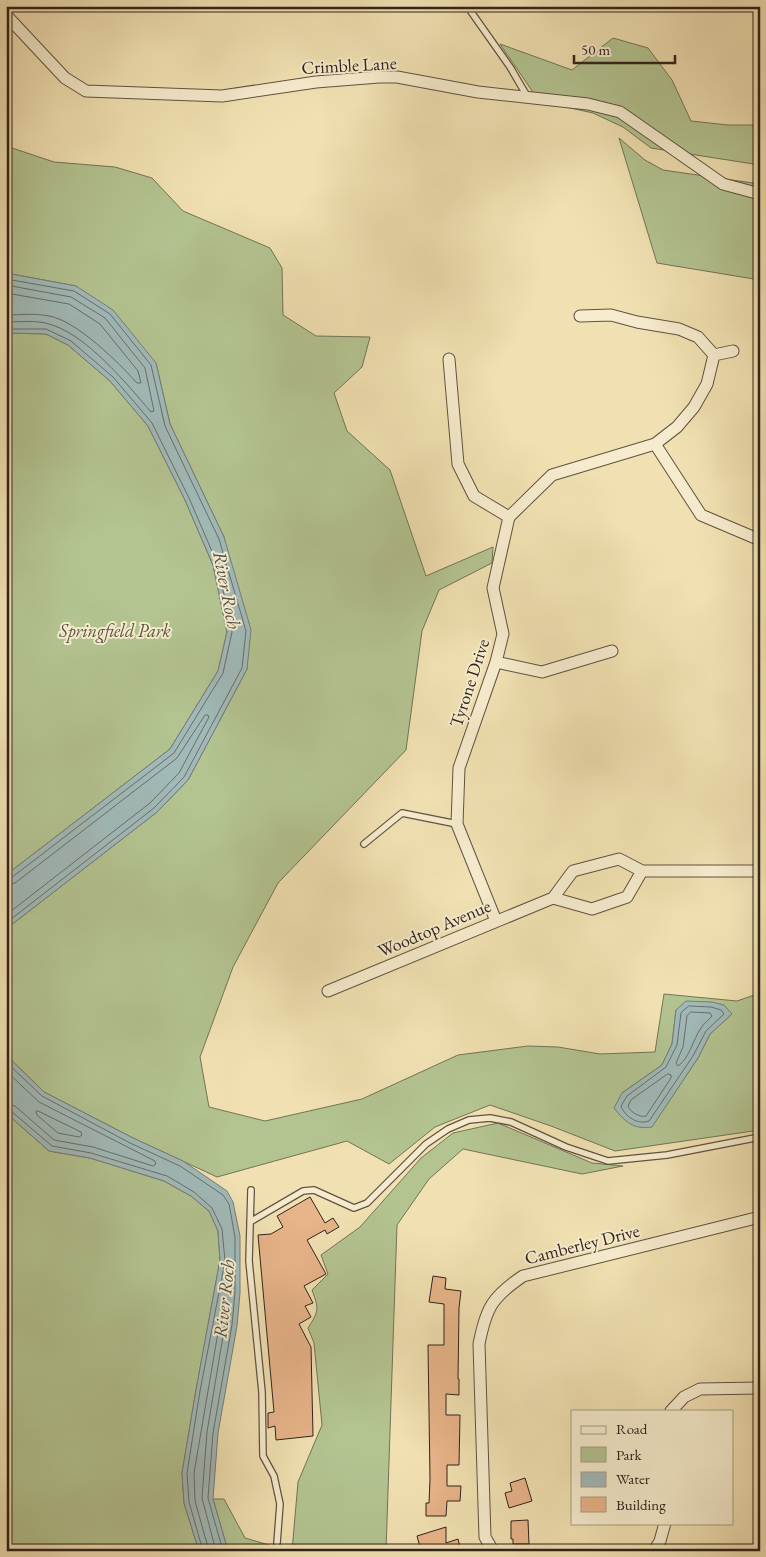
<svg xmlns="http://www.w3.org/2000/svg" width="766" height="1557" font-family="'EB Garamond',serif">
<rect width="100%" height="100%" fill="#f1e1b2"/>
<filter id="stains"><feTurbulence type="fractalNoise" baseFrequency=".004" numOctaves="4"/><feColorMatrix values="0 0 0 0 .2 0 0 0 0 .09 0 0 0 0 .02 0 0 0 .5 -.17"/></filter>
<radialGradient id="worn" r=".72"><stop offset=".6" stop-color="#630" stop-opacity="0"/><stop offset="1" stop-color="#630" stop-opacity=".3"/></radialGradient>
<path fill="#b3c491" stroke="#727457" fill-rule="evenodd" d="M613 38 648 48 672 80 691 121 728 125H760V165L651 148 623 127 593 113 539 101 500 44 572 70Z
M619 138 645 160 663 170 760 184V280L657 263Z
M6 146 54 162 115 167 152 178 183 211 270 248 282 268 283 315 316 336 370 337 362 367 334 393 347 431 390 470 426 576 493 547 492 563 439 590 422 631 406 750 278 883 233 967 200 1057 209 1107 265 1121 362 1099 458 1055 528 1046 558 1047 600 1054 655 1052 664 994 737 1001 760 993V1130L615 1151 551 1126 490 1105 435 1127 389 1164 347 1141 217 1177 133 1138 44 1092 6 1055V929L157 812 188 780 247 669 224 537 170 424 156 363 76 286 6 273ZM676 1010 732 1014 710 1034 698 1058 652 1126 622 1093 662 1065 672 1044Z
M6 333 46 334 68 345 110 381 148 426 185 500 213 565 227 632 218 671 170 749 6 875Z
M6 1113 49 1151 90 1158 164 1181 191 1196 209 1211 218 1231 220 1260 196 1390 182 1473 184 1503 199 1551H6Z
M498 1123 592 1163 623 1166 582 1174 463 1149 429 1179 397 1225 386 1551H292L298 1482 322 1425 314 1343 308 1328C319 1311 319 1309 312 1290L328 1274 321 1255 360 1227 421 1158 453 1133Z
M213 1499H224L245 1538 269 1545V1551H228Z"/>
<path fill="#a1bab9" stroke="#747e7b" d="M6 273 76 286 113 310 156 363 170 424 224 537 251 630 247 669 188 780 157 812 6 929V875L170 749 218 671 227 632 213 565 185 500 148 426 110 381 68 345 46 334 6 333Z
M686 1001 712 1002 724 1005 732 1014 710 1034 698 1058 652 1127C634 1130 625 1122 614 1108L622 1093 662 1065 672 1044 676 1010Z
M6 1055 44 1092 133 1138 183 1161 227 1191 233 1202 240 1236V1293L237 1326 218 1433 213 1499 228 1551H199L184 1503 182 1473 196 1390 220 1260 218 1231 209 1211 191 1196 164 1181 90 1158 49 1151 6 1113Z"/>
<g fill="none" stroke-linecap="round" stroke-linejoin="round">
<path stroke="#686e6b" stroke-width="1" d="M6 279 74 291 110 314 151 365 165 426 219 539 246 631 242 668 184 777 154 808 6 923
M6 285 71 297 105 318 145 368 154 411 151 412C126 383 86 334 49 324 38 320 18 322 6 322
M6 293 69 304 100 324 138 371 141 383H137C118 362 77 321 49 316 35 313 20 315 6 315
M6 329H46L71 341 113 377 152 423 189 498 217 563 232 632 223 673 174 753 11 878 6 879
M6 885 15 883 177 758 205 715H208L209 717 179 773 150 803 6 915
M689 1006 711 1007 721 1010 724 1014 706 1031 693 1056 649 1121C638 1125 625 1117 621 1106L627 1096 666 1067 677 1045 681 1013Z
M691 1012 710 1013 712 1016C709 1020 704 1023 701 1028 693 1039 690 1058 678 1066L676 1063 683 1047 687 1016Z
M6 1062 42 1096 130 1143 180 1166 223 1195 229 1204 235 1237V1292L232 1325 213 1433 208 1498 223 1551
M6 1071 39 1102 155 1161 156 1164 153 1166 93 1147 54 1140 15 1106 6 1103
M668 1074 671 1075V1078L646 1116C640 1118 630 1112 628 1106L631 1100Z
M6 1110 11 1111 52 1146 91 1153 167 1176 194 1192 212 1208 222 1229 225 1261 200 1391 187 1473 189 1502 203 1551
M38 1111 81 1132 82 1135 79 1137 58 1133 37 1115 36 1112Z
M209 1551 195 1501 194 1473 222 1309 225 1307 227 1310 225 1324 207 1432 202 1498 216 1551"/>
</g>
<path fill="#e8b48a" stroke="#30231d" d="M310 1197 325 1223 333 1218 339 1227 327 1234 325 1230 307 1240 326 1274 304 1286 313 1303 305 1306 311 1317 299 1324 311 1347 313 1436 276 1440 275 1426 268 1428V1413L274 1412 258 1235 271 1234 283 1227 277 1216Z
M433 1276 446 1278 445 1289 461 1291 459 1308 458 1379H459V1395L446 1394V1415H460L459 1465H447V1486H461L460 1501H447L446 1516H426V1503H429L430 1479 428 1345H444V1304L429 1302Z
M525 1478 532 1501 509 1508 505 1493 512 1491 510 1483Z
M528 1520 529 1544H513V1539H511V1521Z
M446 1527V1543L458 1539 461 1551H421L417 1536Z"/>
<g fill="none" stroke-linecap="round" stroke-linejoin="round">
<g stroke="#605242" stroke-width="8">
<path id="service" d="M467 6 510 67 527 96
M364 844 402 813 457 824
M251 1190 249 1261 262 1392 263 1456 274 1476 280 1504 277 1543
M250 1222 303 1191 314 1190 354 1208 367 1203 426 1144 448 1129 469 1120 490 1118 511 1122 566 1147 608 1161 667 1155 760 1137"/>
</g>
<g stroke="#605242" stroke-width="13">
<path id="minor" d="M6 15 65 78 86 91 222 96 316 82 379 77H397L478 92 588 104 620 112 723 184 760 194
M580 316 611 315 637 322 679 329 698 337 714 355
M449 359 458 464 474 496 509 517
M655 444 701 515 760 540
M496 662 542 672 612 651
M553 898 592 909 627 897 642 871H760
M496 921 457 824 459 768 496 662 503 634 493 588 509 517 552 475 655 444 677 427 694 407 707 384 714 355 733 351
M328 991 553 898 573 871 619 859 642 871
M671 1411 684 1397 700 1389 760 1388
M493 1551 485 1537 479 1344C486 1308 492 1297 523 1276L760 1217
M654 1551 660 1541 665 1523"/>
</g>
<use href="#service" stroke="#f6eccd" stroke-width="5.5"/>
<use href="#minor" stroke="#f6eccd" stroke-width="11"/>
</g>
<g text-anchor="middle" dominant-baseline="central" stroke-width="4" stroke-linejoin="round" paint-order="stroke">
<g font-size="18" fill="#30231d" stroke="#f6eccd">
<text transform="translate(349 65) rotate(-3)">Crimble Lane</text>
<text transform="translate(469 683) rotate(-72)">Tyrone Drive</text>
<text transform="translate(434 928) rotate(-23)">Woodtop Avenue</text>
<text transform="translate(582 1244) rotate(-14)">Camberley Drive</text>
</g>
<g font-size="18" font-style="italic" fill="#575340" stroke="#f6eccd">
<text x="115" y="630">Springfield Park</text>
</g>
<g font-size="19" font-style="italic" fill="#52504c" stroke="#f6eccd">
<text transform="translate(227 590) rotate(79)">River Roch</text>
<text transform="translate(224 1299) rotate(-84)">River Roch</text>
</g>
</g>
<rect width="766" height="1557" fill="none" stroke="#f1e1b2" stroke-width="25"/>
<rect x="8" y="8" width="751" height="1542" fill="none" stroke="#30231d" stroke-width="2.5"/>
<rect x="12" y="12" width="741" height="1532" fill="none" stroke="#30231d"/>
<rect x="571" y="1410" width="162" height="115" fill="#f6eccd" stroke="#a79c87"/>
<rect x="581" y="1426" width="25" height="8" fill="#f6eccd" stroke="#a79c87"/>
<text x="616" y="1434" font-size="15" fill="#30231d">Road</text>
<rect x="581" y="1447" width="25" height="15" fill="#b3c491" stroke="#a79c87"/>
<text x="616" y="1460" font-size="15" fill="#30231d">Park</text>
<rect x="581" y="1472" width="25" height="15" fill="#a1bab9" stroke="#a79c87"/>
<text x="616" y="1484" font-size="15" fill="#30231d">Water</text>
<rect x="581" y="1497" width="25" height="15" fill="#e8b48a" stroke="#a79c87"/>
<text x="616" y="1510" font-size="15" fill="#30231d">Building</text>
<path d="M574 55v8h101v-8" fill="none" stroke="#30231d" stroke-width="2.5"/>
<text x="581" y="55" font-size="15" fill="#30231d" stroke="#f6eccd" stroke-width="4" paint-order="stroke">50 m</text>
<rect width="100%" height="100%" filter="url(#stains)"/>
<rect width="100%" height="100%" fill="url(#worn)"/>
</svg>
